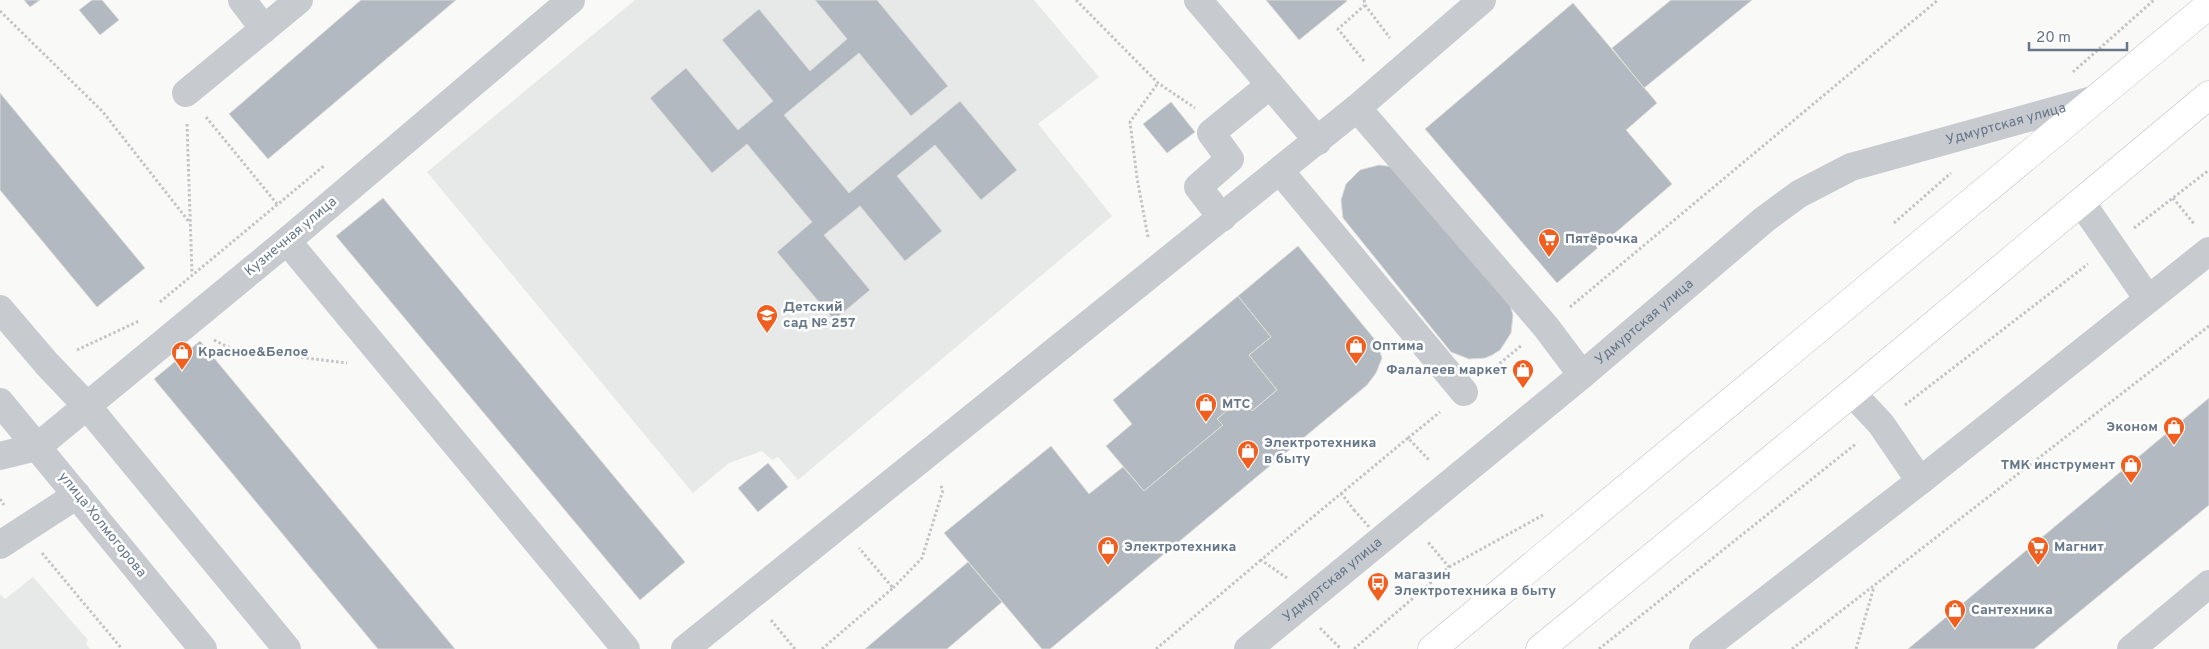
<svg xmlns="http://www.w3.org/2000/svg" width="2209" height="649" font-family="Overpass,sans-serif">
<rect width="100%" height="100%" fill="#f9f9f7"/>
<path fill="#e7e8e8" d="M635 0H1034L1099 77 1038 124 1112 216 798 480 778 457 772 460 762 451 729 463 693 493 427 172Z
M33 577 88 640 86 644 90 649H0V594L5 599Z"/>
<path fill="#b2b9c0" stroke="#dbdbd9" d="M24 0H40L30 7Z
M92 0H102L119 20 100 35 79 10Z
M361 0H456L268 159 229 114Z
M815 0H877L948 86 911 116 859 53 784 115 849 193 960 101 1017 170 981 200 935 145 897 176 942 231 905 261 860 206 824 235 870 290 834 320 777 252 812 222 747 144 712 173 650 98 686 68 738 130 773 101 722 40 759 9 810 71 847 39Z
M1266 0H1346L1347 1 1299 40Z
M1671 0H1752L1644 88 1612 48Z
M1573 3 1657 103 1626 130 1672 184 1557 283 1425 129Z
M0 93 145 268 97 307 0 190Z
M1171 102 1195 132 1167 153 1143 124Z
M1379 165 1394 167 1510 305 1513 315 1511 333 1500 350 1492 355 1485 358 1469 359 1451 352 1343 218 1341 200 1346 184 1360 170Z
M383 198 685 562 640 600 336 236Z
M1298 246 1376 341 1382 358 1376 373 1367 385 1050 649H1042L944 533 1051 446 1089 494 1123 467 1144 491 1223 425 1217 419 1241 398 1252 411 1277 390 1249 355 1271 337 1238 296Z
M1238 296 1271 337 1249 355 1277 390 1252 411 1241 398 1217 419 1223 425 1144 491 1106 446 1132 424 1113 400Z
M200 341 455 649H378L154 379Z
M2209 398V505L2034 649H1908Z
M768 463 788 487 758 512 738 488Z
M968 562 1002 602 947 649H865Z"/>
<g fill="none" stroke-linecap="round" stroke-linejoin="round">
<g stroke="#bcc0c4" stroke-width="29">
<path id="major" d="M1432 649 2209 5
M1540 649 1852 393 2209 95"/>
</g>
<path stroke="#c2c4c7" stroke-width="3" stroke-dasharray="2.5 2.5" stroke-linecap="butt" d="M1076 0 1158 83 1195 108
M1364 0 1365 5 1390 38
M0 11 103 112 190 223
M1364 61 1338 29 1365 5
M2073 72 2154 0
M206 117 277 204
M187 124 192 274
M2173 198 2195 225
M1894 223 1951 173
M2134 228 2209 170
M1148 237 1137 178 1130 122 1158 83
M160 302 325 165
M1570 307 1938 0
M214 340 232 349 347 363
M77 350 139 321
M1488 373 1522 345
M1905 405 2088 264
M1408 438 1440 412
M1341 493 1354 510
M0 499 4 505
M42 553 122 649
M1449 567 1543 515
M1287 578 1261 560 1408 438 1429 460
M893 588 922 558 943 490 940 484
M771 620 795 649
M1320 628 1341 649
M822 649 893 588 859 548
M1156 649 1261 560
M1354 649 1449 567 1427 541
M1599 649 1857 443
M1792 649 2209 326
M1856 649 1874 587"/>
<g stroke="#c7cacf" stroke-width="28">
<path d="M242 0 264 29"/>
<path d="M1198 0 1318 141"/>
<path d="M186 93 299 0"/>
<path d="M1357 108 1482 0"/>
<path d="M1280 171 1464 392"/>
<path d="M2081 202 2148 299"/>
<path d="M1222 218 1198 187 1230 159 1211 133 1270 85"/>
<path d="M287 241 626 649"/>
<path d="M0 309 47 364 87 406 287 649"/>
<path d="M0 402 203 649"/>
<path d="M0 456 37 447 287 241 571 0"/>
<path d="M1920 481 2209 251"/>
<path d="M0 545 77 495"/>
<path d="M685 649 1357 108 1546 327 1582 375"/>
<path id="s1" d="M1248 649 1582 375 1765 219 1799 194 1851 167 2096 99"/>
<path d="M1703 649 1920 481 1881 424 1852 393"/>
<path d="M2131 649 2209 584"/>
</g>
<use href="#major" stroke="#fff" stroke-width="28"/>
<path stroke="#c2c4c7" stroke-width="3" stroke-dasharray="2.5 2.5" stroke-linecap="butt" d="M1354 510 1370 528"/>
</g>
<defs>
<g id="supermarket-pin" transform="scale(1.125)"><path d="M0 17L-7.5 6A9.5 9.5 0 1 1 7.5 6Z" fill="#f05f20" stroke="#fff"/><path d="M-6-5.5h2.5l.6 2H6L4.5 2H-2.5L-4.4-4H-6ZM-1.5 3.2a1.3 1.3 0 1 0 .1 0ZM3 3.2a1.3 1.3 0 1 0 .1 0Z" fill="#fff"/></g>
<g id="school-pin" transform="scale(1.125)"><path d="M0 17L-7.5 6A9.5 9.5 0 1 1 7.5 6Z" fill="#f05f20" stroke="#fff"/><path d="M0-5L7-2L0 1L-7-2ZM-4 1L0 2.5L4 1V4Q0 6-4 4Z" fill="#fff"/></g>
<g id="shop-pin" transform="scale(1.125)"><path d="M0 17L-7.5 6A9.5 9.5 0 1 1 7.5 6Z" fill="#f05f20" stroke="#fff"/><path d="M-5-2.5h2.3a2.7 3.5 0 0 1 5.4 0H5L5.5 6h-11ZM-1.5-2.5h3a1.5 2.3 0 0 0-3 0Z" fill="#fff"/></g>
<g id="bus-pin" transform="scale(1.125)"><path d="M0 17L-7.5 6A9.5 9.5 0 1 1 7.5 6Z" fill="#f05f20" stroke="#fff"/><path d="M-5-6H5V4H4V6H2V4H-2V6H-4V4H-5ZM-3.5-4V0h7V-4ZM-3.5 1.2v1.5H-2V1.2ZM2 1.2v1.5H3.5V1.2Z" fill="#fff"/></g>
</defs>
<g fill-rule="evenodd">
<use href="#supermarket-pin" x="1549" y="239"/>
<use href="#school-pin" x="767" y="315"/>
<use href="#shop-pin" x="1356" y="346"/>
<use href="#shop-pin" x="182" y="352"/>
<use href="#shop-pin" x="1523" y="370"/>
<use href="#shop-pin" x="1206" y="404"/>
<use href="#shop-pin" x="2174" y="427"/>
<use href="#shop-pin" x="1248" y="451"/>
<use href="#shop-pin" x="2131" y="465"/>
<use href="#shop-pin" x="1108" y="547"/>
<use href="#supermarket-pin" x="2038" y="547"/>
<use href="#bus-pin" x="1378" y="583"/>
<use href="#shop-pin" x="1955" y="610"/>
</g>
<g text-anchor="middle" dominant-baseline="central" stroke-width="5" stroke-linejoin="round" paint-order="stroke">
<g font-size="14" fill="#66778a" stroke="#fff">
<text stroke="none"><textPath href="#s1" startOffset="934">Удмуртская улица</textPath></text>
<text transform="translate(291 237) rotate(-40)">Кузнечная улица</text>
<text stroke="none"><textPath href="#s1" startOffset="514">Удмуртская улица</textPath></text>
<text transform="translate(102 525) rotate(51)">улица Холмогорова</text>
<text stroke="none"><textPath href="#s1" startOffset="109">Удмуртская улица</textPath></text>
</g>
<g font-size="14" font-weight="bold" fill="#66778a" stroke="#fff" text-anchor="start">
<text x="1565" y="239">Пятёрочка</text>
<text x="783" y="307">Детский<tspan x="783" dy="16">сад № 257</tspan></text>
<text x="1372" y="346">Оптима</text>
<text x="198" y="352">Красное&amp;Белое</text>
<text x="1507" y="370" text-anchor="end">Фалалеев маркет</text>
<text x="1222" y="404">МТС</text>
<text x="2158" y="427" text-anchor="end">Эконом</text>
<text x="1264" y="443">Электротехника<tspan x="1264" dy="16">в быту</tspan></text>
<text x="2115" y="465" text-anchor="end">ТМК инструмент</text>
<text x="1124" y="547">Электротехника</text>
<text x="2054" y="547">Магнит</text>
<text x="1394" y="575">магазин<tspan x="1394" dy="16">Электротехника в быту</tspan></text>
<text x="1971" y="610">Сантехника</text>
</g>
</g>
<path d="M2029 42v8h98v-8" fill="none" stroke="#66778a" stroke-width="2.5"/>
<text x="2036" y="42" font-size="15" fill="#66778a" stroke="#ffffff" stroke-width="4" paint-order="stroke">20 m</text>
</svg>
